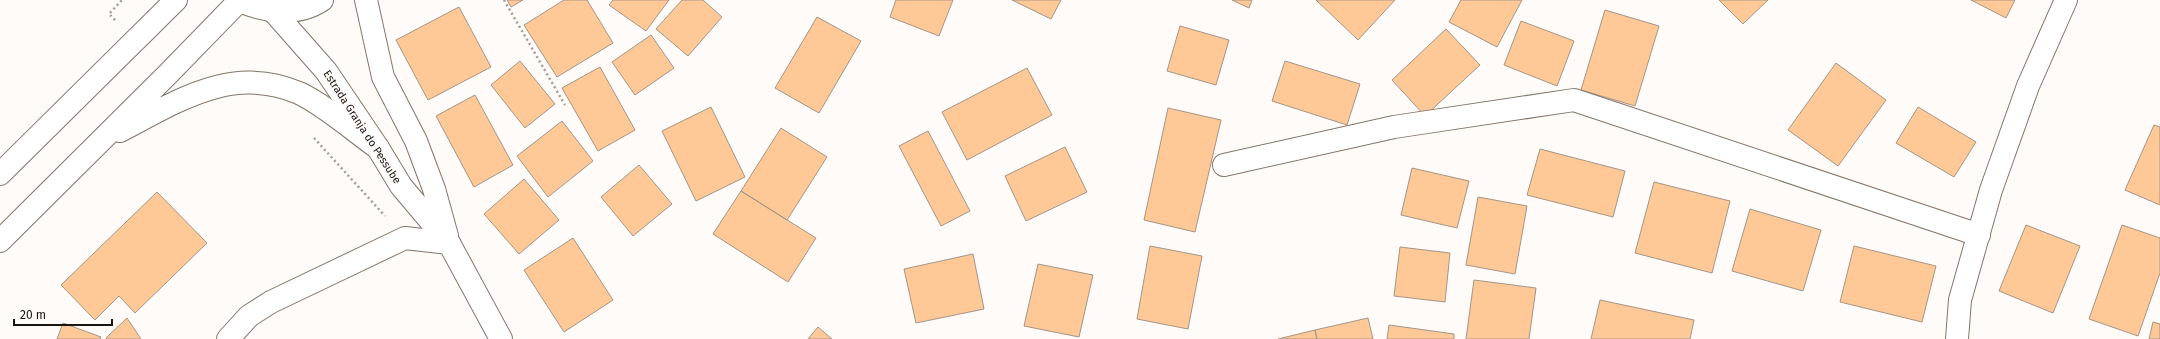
<svg xmlns="http://www.w3.org/2000/svg" width="2160" height="339" font-family="'Fira Sans',sans-serif">
<rect width="100%" height="100%" fill="#fefbf8"/>
<path fill="#fec996" stroke="#a49587" d="M507 0H523L511 7Z
M564 0H587L613 43 557 77 524 25Z
M613 0H669L646 31 609 5Z
M682 0H703L722 17 688 56 656 29Z
M896 0H953L939 36 890 17Z
M1012 0H1061L1051 19Z
M1232 0H1252L1249 8Z
M1316 0H1395L1358 40Z
M1461 0H1522L1497 47 1449 22Z
M1719 0H1768L1743 24Z
M1971 0H2015L2006 18Z
M459 7 491 67 428 100 396 40Z
M1605 10 1659 26 1635 106 1581 90Z
M817 17 861 41 819 113 775 88Z
M1521 21 1574 41 1557 86 1504 65Z
M1180 26 1229 40 1216 85 1167 71Z
M1446 29 1480 65 1425 116 1392 80Z
M651 35 674 68 635 95 612 62Z
M520 61 555 104 525 128 491 85Z
M1285 61 1360 84 1347 125 1272 101Z
M1836 63 1886 100 1838 166 1788 130Z
M600 67 635 130 598 151 562 88Z
M1027 68 1052 115 967 160 942 112Z
M475 95 513 165 474 187 436 116Z
M711 107 745 177 696 201 662 131Z
M1918 107 1976 142 1954 177 1896 143Z
M1168 108 1221 120 1195 232 1144 220Z
M562 121 593 161 548 197 517 156Z
M2154 125 2160 127V205L2125 190Z
M781 128 827 157 787 220 741 191Z
M928 131 970 211 941 226 899 146Z
M1065 147 1087 192 1026 221 1005 176Z
M1540 149 1625 171 1613 217 1527 195Z
M639 165 672 204 633 236 601 197Z
M1412 168 1469 181 1457 228 1401 215Z
M524 179 559 220 519 254 484 214Z
M1654 182 1730 201 1712 273 1635 253Z
M741 191 816 238 788 282 713 234Z
M157 192 207 243 135 313 119 296 95 320 61 285Z
M1478 197 1527 206 1515 274 1466 265Z
M1750 209 1821 230 1803 291 1732 271Z
M2026 225 2080 246 2053 313 1999 291Z
M2122 225 2160 238V273L2138 336 2089 319Z
M573 238 613 300 564 332 524 270Z
M1150 246 1202 256 1188 329 1137 319Z
M1854 246 1936 266 1922 322 1840 302Z
M1400 247 1450 253 1445 302 1394 296Z
M973 254 984 309 916 323 904 269Z
M1038 264 1093 275 1079 337 1024 326Z
M1474 280 1536 288 1529 339H1466Z
M1600 300 1694 320 1690 339H1591Z
M127 318 141 339H106L107 337Z
M1368 318 1373 339H1317L1315 330Z
M2153 322 2160 324V339H2149Z
M63 323 101 337 100 339H57Z
M1389 325 1454 334V339H1387Z
M818 327 832 339H808Z
M1315 330 1317 339H1278Z"/>
<g fill="none" stroke-linecap="round" stroke-linejoin="round">
<g stroke="#847669" stroke-width="24">
<path id="street" d="M1224 165 1394 127 1574 100 1979 235
M228 339 249 316 271 302 405 238 449 243
M1957 339 1960 300 1991 190 2028 86 2066 0"/>
</g>
<g stroke="#847669" stroke-width="24">
<path id="secondary" d="M366 0 383 77 416 141 434 189 447 236
M274 12 326 71 378 148 401 186 449 243 501 339"/>
</g>
<g stroke="#847669" stroke-width="24">
<path id="primary" d="M238 0C264 12 297 17 322 0
M120 131C178 101 232 64 299 93 325 105 355 132 378 148
M0 174 176 0
M0 241 168 74 240 0"/>
</g>
<path stroke="#a19d99" stroke-width="2.5" stroke-dasharray="2 3" stroke-linecap="butt" d="M504 0 565 105
M115 20 109 14 122 0
M314 138 385 216"/>
<use href="#street" stroke="#fff" stroke-width="22"/>
<use href="#secondary" stroke="#fff" stroke-width="22"/>
<use href="#primary" stroke="#fff" stroke-width="22"/>
</g>
<g text-anchor="middle" dominant-baseline="central" stroke-width="3" stroke-linejoin="round" paint-order="stroke">
<g font-size="11" fill="#1a1510" stroke="#fefbf8">
<text transform="translate(362 127) rotate(57)">Estrada Granja do Pessube</text>
</g>
</g>
<path d="M14 319v6h98v-6" fill="none" stroke="#1a1510" stroke-width="2"/>
<text x="20" y="319" font-size="12" fill="#1a1510" stroke="#fefbf8" stroke-width="3" paint-order="stroke">20 m</text>
</svg>
